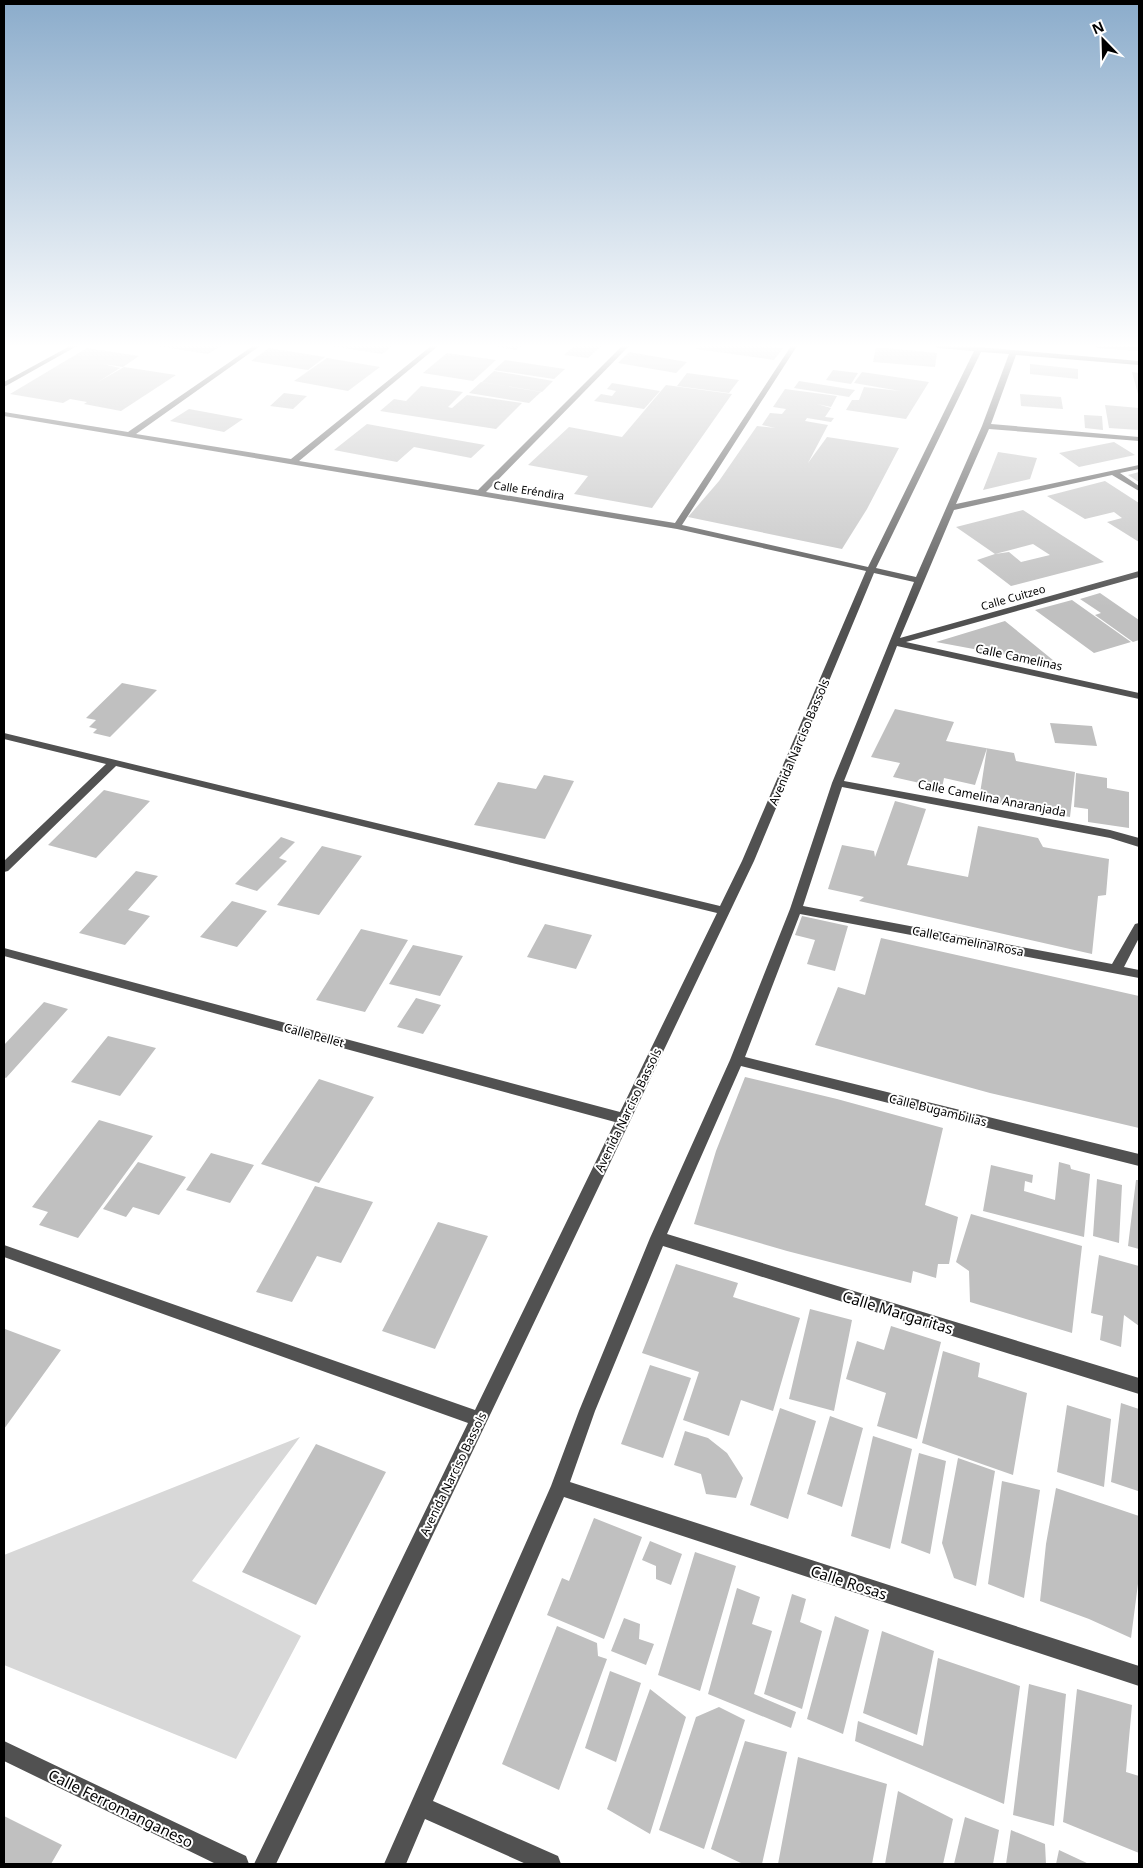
<svg xmlns="http://www.w3.org/2000/svg" width="1143" height="1868" font-family="'Noto Sans',sans-serif">
<rect width="100%" height="100%" fill="#fff"/>
<path fill="#d8d8d8" d="M300 1437 192 1581 301 1636 236 1759 4 1665V1555Z"/>
<g fill="none" stroke-linecap="round" stroke-linejoin="round">
<path fill="#9f9f9f" fill-rule="evenodd" d="M1095 346 1139 347V351L1098 348Z"/>
</g>
<path fill="#c0c0c0" d="M157 346H221L208 354Z
M331 346H393L382 354Z
M494 346H521L516 350Z
M574 346H601L588 358 564 355Z
M699 346H764L783 348 774 360 696 349Z
M876 347 937 353 935 367 873 362Z
M87 348 139 356 123 367 103 364 120 368 98 382 124 367 176 375 121 411 84 404 87 402 70 399 63 403 10 394Z
M269 348 325 357 308 370 251 361Z
M629 352 687 362 676 373 618 363Z
M447 353 496 360 473 381 423 373Z
M327 358 380 367 348 391 294 381Z
M505 360 565 369 554 379 494 370Z
M1030 364 1078 369V379L1030 374Z
M833 370 858 373 851 384 826 380Z
M494 371 553 381 542 392 482 382Z
M862 372 929 382 906 419 846 410 852 400H859L864 387 900 391 854 383Z
M1132 372 1139 373V394H1138Z
M687 373 739 380 729 393 677 386Z
M799 381 855 390 849 397 794 388Z
M481 382 541 392 529 403 469 393Z
M612 383 660 391 644 409 594 401 601 394 612 396 616 391 607 389Z
M666 385 732 394 652 508 574 494 588 476 528 465 569 427 622 437Z
M421 386 463 392 448 407 452 408 467 395 522 403 496 429 380 411 394 399 406 401Z
M785 389 837 396 831 407 817 404 831 408 825 417 834 418 831 422 807 418 805 421 828 425 808 463 827 437 899 448 867 509 842 549 688 517 719 481 757 426 775 428 762 425 770 413 782 414 786 409 773 407Z
M284 393 307 396 293 409 270 406Z
M1020 394 1061 397 1063 409 1021 406Z
M1105 405 1139 408V430L1109 428Z
M189 409 243 419 224 432 170 421Z
M1084 415 1102 416 1103 430 1085 428Z
M367 424 428 435 485 445 471 458 414 447 397 462 334 450Z
M1114 442 1135 455 1079 467 1059 453Z
M998 452 1037 458 1030 479 983 490Z
M1139 472V482L1128 475Z
M1105 481 1139 503V542L1107 522 1122 518 1114 512 1085 519 1047 496Z
M1023 510 1063 536 1104 562 1011 586 977 560 995 554 1009 552 1021 562 1050 555 1033 544 995 554 956 527Z
M1100 593 1139 620V640L1133 642 1095 615 1101 613 1080 599Z
M1072 600 1131 642 1094 653 1035 610Z
M1005 621 1059 665 936 642Z
M122 683 157 690 110 737 93 733 97 729 89 727 96 720 86 718Z
M895 709 954 722 946 741 1014 753 1016 761 1075 772 1070 817 979 800 987 748 975 785 944 778 942 788 893 777 900 763 871 757Z
M1050 723 1092 726 1097 746 1055 743Z
M1076 773 1107 778V788L1129 792V828L1088 822V809L1074 807Z
M544 775 574 781 545 839 474 825 498 782 536 789Z
M104 790 150 801 96 858 48 845Z
M895 801 926 809 907 865 968 877 978 826 1038 838 1043 847 1109 859 1106 895 1098 896 1092 954 859 901 864 897 828 889 842 845 874 851 875 857Z
M281 837 295 842 279 858 287 861 257 891 235 884Z
M322 846 362 856 319 915 277 905Z
M136 871 158 876 128 910 150 916 125 945 79 933Z
M232 901 267 911 237 947 200 937Z
M802 916 848 926 835 971 807 964 815 940 795 935Z
M545 924 592 935 576 969 527 957Z
M361 929 408 940 365 1012 316 1000Z
M881 938 1139 996V1128L990 1093 815 1045 838 987 865 995Z
M413 945 463 956 440 996 389 984Z
M416 998 441 1005 423 1034 397 1027Z
M44 1002 68 1009 6 1078 4 1077V1045Z
M108 1036 156 1048 120 1096 71 1082Z
M745 1077 837 1099 943 1128 925 1205 958 1217 949 1264H938L936 1278 913 1271 911 1283 787 1251 694 1224 716 1151Z
M319 1079 374 1097 319 1183 261 1164Z
M99 1120 153 1136 78 1238 39 1225 48 1212 32 1207Z
M211 1153 254 1165 230 1203 186 1190Z
M138 1162 186 1177 159 1215 133 1207 126 1217 103 1209Z
M1059 1162 1070 1165 1071 1169 1090 1174 1084 1237 983 1211 991 1165 1033 1175 1032 1183 1025 1181 1024 1191 1055 1200Z
M1097 1179 1122 1185 1119 1243 1093 1236Z
M1136 1180H1139V1249L1128 1246Z
M315 1186 373 1202 341 1263 317 1256 292 1302 256 1292Z
M971 1214 1082 1246 1072 1333 970 1302 969 1271 956 1262Z
M438 1222 488 1236 435 1349 382 1331Z
M1099 1255 1139 1266V1326L1124 1315 1121 1347 1100 1340 1103 1316 1091 1313Z
M676 1264 738 1283 733 1297 800 1318 773 1411 741 1400 729 1436 683 1420 699 1372 642 1353Z
M810 1309 852 1320 834 1411 789 1399Z
M891 1326 941 1342 917 1439 877 1426 886 1393 846 1379 857 1341 884 1350Z
M5 1329 61 1350 4 1429V1330Z
M943 1351 980 1363 978 1377 1027 1393 1013 1475 922 1443Z
M650 1365 691 1378 663 1458 621 1444Z
M1121 1403 1139 1409 1138 1491 1111 1482Z
M1067 1405 1111 1419 1104 1487 1057 1472Z
M780 1408 816 1421 788 1519 750 1505Z
M830 1416 863 1428 842 1507 807 1494Z
M685 1431 708 1438 727 1453 743 1478 736 1498 706 1494 701 1474 674 1465Z
M873 1436 912 1449 890 1549 851 1536Z
M316 1444 386 1472 316 1605 242 1572Z
M919 1453 946 1461 930 1554 901 1543Z
M958 1458 995 1471 976 1586 954 1578 942 1543Z
M1002 1481 1040 1490 1024 1598 988 1584Z
M1056 1488 1139 1516V1576L1131 1638 1089 1619 1040 1601 1046 1544Z
M594 1518 642 1537 604 1639 547 1615 562 1578 569 1581Z
M650 1541 682 1554 671 1585 656 1579V1566L642 1560Z
M695 1552 736 1566 700 1691 658 1675Z
M737 1588 760 1597 752 1624 772 1631 754 1694 796 1712 791 1728 708 1694Z
M792 1594 806 1599 800 1622 822 1631 802 1709 764 1694Z
M835 1616 869 1630 843 1734 807 1719Z
M624 1618 640 1624 639 1639 654 1644 646 1665 611 1651Z
M557 1626 597 1643 598 1656 607 1659 559 1790 502 1764Z
M882 1631 934 1651 917 1735 863 1713Z
M938 1658 1020 1686 1004 1804 855 1741 858 1721 923 1746Z
M610 1671 641 1683 616 1762 585 1748Z
M1029 1684 1066 1694 1054 1826 1013 1815Z
M650 1689 686 1717 650 1834 607 1809Z
M1077 1689 1132 1705 1126 1772 1139 1776V1853L1063 1822Z
M719 1707 745 1720 704 1849 659 1830 696 1717Z
M745 1741 787 1752 762 1864H743L711 1849Z
M798 1757 887 1784 872 1864H778Z
M898 1791 953 1819 943 1864H885Z
M4 1816 62 1845 51 1864H4Z
M965 1817 999 1830 993 1864H954Z
M1011 1830 1045 1844 1046 1864H1006Z
M1059 1850 1089 1864H1056Z"/>
<g fill="none" stroke-linecap="round" stroke-linejoin="round">
<path fill="#515151" fill-rule="evenodd" d="M70 346H77L4 387V382Z
M253 346H260L136 434 291 459 431 346H438L299 461 478 490 622 346H629L486 492 675 523 791 346H797L682 525 868 567 974 351 938 348 935 346 979 347 1139 361V365L1016 355 991 424 1139 437V441L989 429 956 504 1139 465V469L1120 473 1139 486V491L1112 475 954 510 900 638 1139 571V577L906 642 1139 693V699L897 646 844 781 1110 830 1139 838V847L1110 838 842 787 803 906 1112 964 1135 924 1139 923V938L1124 967 1139 970V978L800 914 745 1057 1139 1154V1166L741 1066 667 1234 1139 1378V1394L663 1246 595 1411 570 1482 1139 1666V1686L564 1497 433 1801 558 1856 561 1864H526L425 1819 406 1864H384L551 1486 579 1411 650 1238 730 1060 790 909 832 783 914 582 874 573 754 861 276 1864H254L468 1423 4 1257V1245L475 1410 615 1122 4 956V948L620 1112 717 913 116 766 8 871 4 872V861L106 764 4 739V733L720 906 742 861 866 571 677 529 4 416V412L128 432ZM981 352 1009 354 982 426 916 577 876 568Z
M4 1741 246 1856 249 1864H216L4 1761Z"/>
</g>
<linearGradient id="sky" x2="0" y2="1"><stop stop-color="#8baccb"/><stop offset="0.57" stop-color="#fff"/><stop offset="1" stop-color="#fff" stop-opacity="0"/></linearGradient>
<rect width="1143" height="607" fill="url(#sky)"/>
<g text-anchor="middle" dominant-baseline="central" stroke-width="4" stroke-linejoin="round" paint-order="stroke">
<g font-size="11" fill="#000" stroke="#fff">
<text transform="translate(529 490) rotate(9)">Calle Eréndira</text>
<text transform="translate(1013 597) rotate(-16)">Calle Cuitzeo</text>
</g>
<g font-size="12" fill="#000" stroke="#fff">
<text transform="translate(1019 657) rotate(12)">Calle Camelinas</text>
<text transform="translate(799 742) rotate(-67)">Avenida Narciso Bassols</text>
<text transform="translate(992 798) rotate(11)">Calle Camelina Anaranjada</text>
<text transform="translate(968 941) rotate(11)">Calle Camelina Rosa</text>
<text transform="translate(314 1035) rotate(15)">Calle Pellet</text>
<text transform="translate(628 1110) rotate(-64)">Avenida Narciso Bassols</text>
<text transform="translate(938 1110) rotate(14)">Calle Bugambilias</text>
<text transform="translate(453 1474) rotate(-64)">Avenida Narciso Bassols</text>
</g>
<g font-size="15" fill="#000" stroke="#fff">
<text transform="translate(898 1312) rotate(17)">Calle Margaritas</text>
<text transform="translate(849 1582) rotate(18)">Calle Rosas</text>
<text transform="translate(121 1808) rotate(26)">Calle Ferromanganeso</text>
</g>
</g>
<rect width="1143" height="1868" fill="none" stroke="#000000" stroke-width="10"/>
<g transform="translate(1103 40) rotate(337)" stroke="#ffffff" stroke-width="4" paint-order="stroke">
<path d="M0-4L9 19L0 12L-9 19Z" fill="#000000"/>
<text y="-8" font-size="14" font-weight="bold" text-anchor="middle" fill="#000000">N</text>
</g>
</svg>
